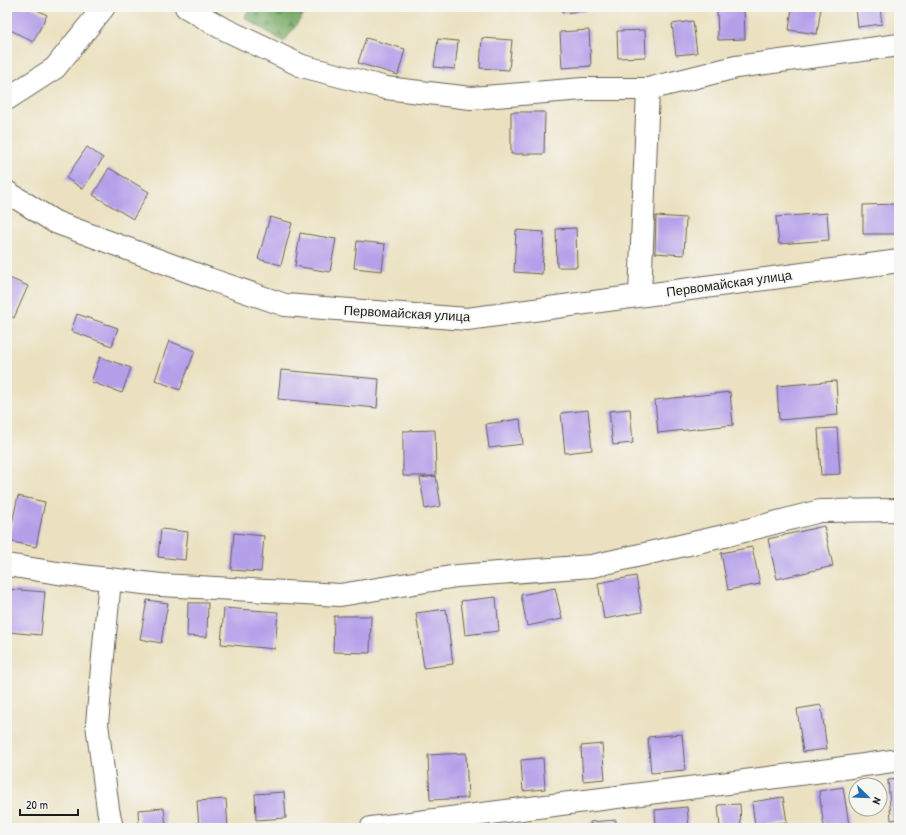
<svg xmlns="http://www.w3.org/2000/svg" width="906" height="835" font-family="'Patrick Hand',sans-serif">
<defs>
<pattern id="forest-firs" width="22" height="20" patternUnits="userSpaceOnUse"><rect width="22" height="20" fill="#7aac68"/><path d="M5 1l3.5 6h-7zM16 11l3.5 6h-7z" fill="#638b55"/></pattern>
</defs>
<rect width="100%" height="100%" fill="#f6f6f2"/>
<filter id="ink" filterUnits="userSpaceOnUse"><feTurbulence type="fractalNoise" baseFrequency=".025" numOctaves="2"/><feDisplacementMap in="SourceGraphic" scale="8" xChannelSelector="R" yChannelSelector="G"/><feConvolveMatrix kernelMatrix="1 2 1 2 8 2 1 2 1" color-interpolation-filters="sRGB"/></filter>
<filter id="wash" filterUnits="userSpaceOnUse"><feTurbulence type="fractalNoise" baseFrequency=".012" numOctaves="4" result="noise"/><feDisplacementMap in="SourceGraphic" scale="16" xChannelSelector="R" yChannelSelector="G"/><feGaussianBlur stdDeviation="0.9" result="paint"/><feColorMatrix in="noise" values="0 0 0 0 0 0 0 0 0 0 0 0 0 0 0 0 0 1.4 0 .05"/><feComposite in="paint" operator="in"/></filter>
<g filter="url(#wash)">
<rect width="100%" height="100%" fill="#ebe1c0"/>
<path fill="url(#forest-firs)" stroke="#4b6442" d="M249 7H309L284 42 245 18Z"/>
<g id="blocks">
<path fill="#b49fe9" d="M7 7H31L47 15 33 42 7 28Z
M561 7H585L586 11 562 13Z
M792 7H821L817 34 789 30Z
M856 7H880L882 24 858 27Z
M744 9 745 39 718 40 717 10Z
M693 21 697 53 676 55 672 24Z
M589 30 591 66 562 68 560 32Z
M645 30 646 57 618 58 617 31Z
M366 38 405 49 398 75 358 63Z
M482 38 512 40 509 70 480 68Z
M438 39 458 41 455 69 434 67Z
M511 112H545L544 154H511Z
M87 147 103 158 83 189 66 178Z
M109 168 149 192 133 219 93 195Z
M898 204V234H863V205Z
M827 213 829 240 779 244 776 217Z
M656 216 686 218 684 255 655 253Z
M270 217 292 223 281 265 258 259Z
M576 228 577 267H557L556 229Z
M516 230 544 232 542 274 514 272Z
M300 233 336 239 330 272 295 266Z
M357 241 385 244 382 271 354 268Z
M7 277 28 286 14 318 7 314Z
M77 314 118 328 112 346 71 331Z
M169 341 195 351 180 390 155 380Z
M100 357 131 368 122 393 91 382Z
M281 370 379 379 377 408 278 399Z
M836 381 838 415 779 420 777 386Z
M730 392 733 425 658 433 655 400Z
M630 409 633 443 613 445 609 411Z
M588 410 592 450 565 453 561 413Z
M520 419 523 444 489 448 486 424Z
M837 428 840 474 821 475 818 429Z
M435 430 436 476H403V431Z
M436 476 441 506 425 509 420 478Z
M18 496 45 502 36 547 8 541Z
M824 526 833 566 777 579 768 539Z
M161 529 188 532 185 560 158 557Z
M234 533 264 536 261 572 231 570Z
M752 547 760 584 728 590 721 553Z
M636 576 642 612 604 619 598 583Z
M555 588 562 619 527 626 521 595Z
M7 589 45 592 41 635 7 632Z
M496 597 499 631 465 635 461 601Z
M147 600 168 603 161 643 140 639Z
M188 603H208L207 637 187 636Z
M224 608 278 612 275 649 221 644Z
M446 609 453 664 424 668 416 613Z
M334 616H371L370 653 333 652Z
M821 705 827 749 803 752 797 709Z
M682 734 685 770 651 773 648 737Z
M602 744 605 779 583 781 581 746Z
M466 753 468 798 430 800 428 755Z
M543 758 545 789 523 791 521 760Z
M899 779V819L891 820 888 780Z
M843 787 849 825 824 828 819 791Z
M284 792 286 818 256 820 255 794Z
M783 797 787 822 755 826 752 802Z
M226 799 228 827 199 828 197 801Z
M740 804 741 828H720L718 805Z
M687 807 689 828H656L655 810Z
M164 808 166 828H139L138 810Z
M616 820V828H591L590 822Z"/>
</g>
</g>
<g filter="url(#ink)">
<use href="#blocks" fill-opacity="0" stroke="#646155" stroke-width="1"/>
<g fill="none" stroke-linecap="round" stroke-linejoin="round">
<g stroke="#646155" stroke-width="24">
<path id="minor" d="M186 7 220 27 302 66 386 88 471 98 583 89H648L736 67 899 45
M7 99 55 68 104 7
M7 192 55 222 209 279 285 305 467 319 899 261
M640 295 648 89
M7 565 64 574 161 585 340 595 457 576 592 566 724 536 820 511 899 510
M110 579 97 724 108 809 112 828
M371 828 815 772 899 760"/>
</g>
<use href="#minor" stroke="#fff" stroke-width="22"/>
</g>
</g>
<g text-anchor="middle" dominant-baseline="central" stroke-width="3" stroke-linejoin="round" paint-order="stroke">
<g font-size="13" fill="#1c1c1c" stroke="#f6f6f2">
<text transform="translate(729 283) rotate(-8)">Первомайская улица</text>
<text transform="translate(407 313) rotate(3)">Первомайская улица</text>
</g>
</g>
<rect width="906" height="835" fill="none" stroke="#f6f6f2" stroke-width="24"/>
<g transform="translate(868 797) rotate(113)"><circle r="19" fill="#f6f6f2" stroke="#9f9f9c"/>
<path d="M0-3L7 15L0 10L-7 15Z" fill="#1f6fb2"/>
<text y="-6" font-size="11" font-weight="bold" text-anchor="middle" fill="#1c1c1c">N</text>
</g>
<path d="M20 809v6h58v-6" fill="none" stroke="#1c1c1c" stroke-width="2"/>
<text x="26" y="809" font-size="12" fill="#1c1c1c" stroke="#f6f6f2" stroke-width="3" paint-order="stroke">20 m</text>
</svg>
